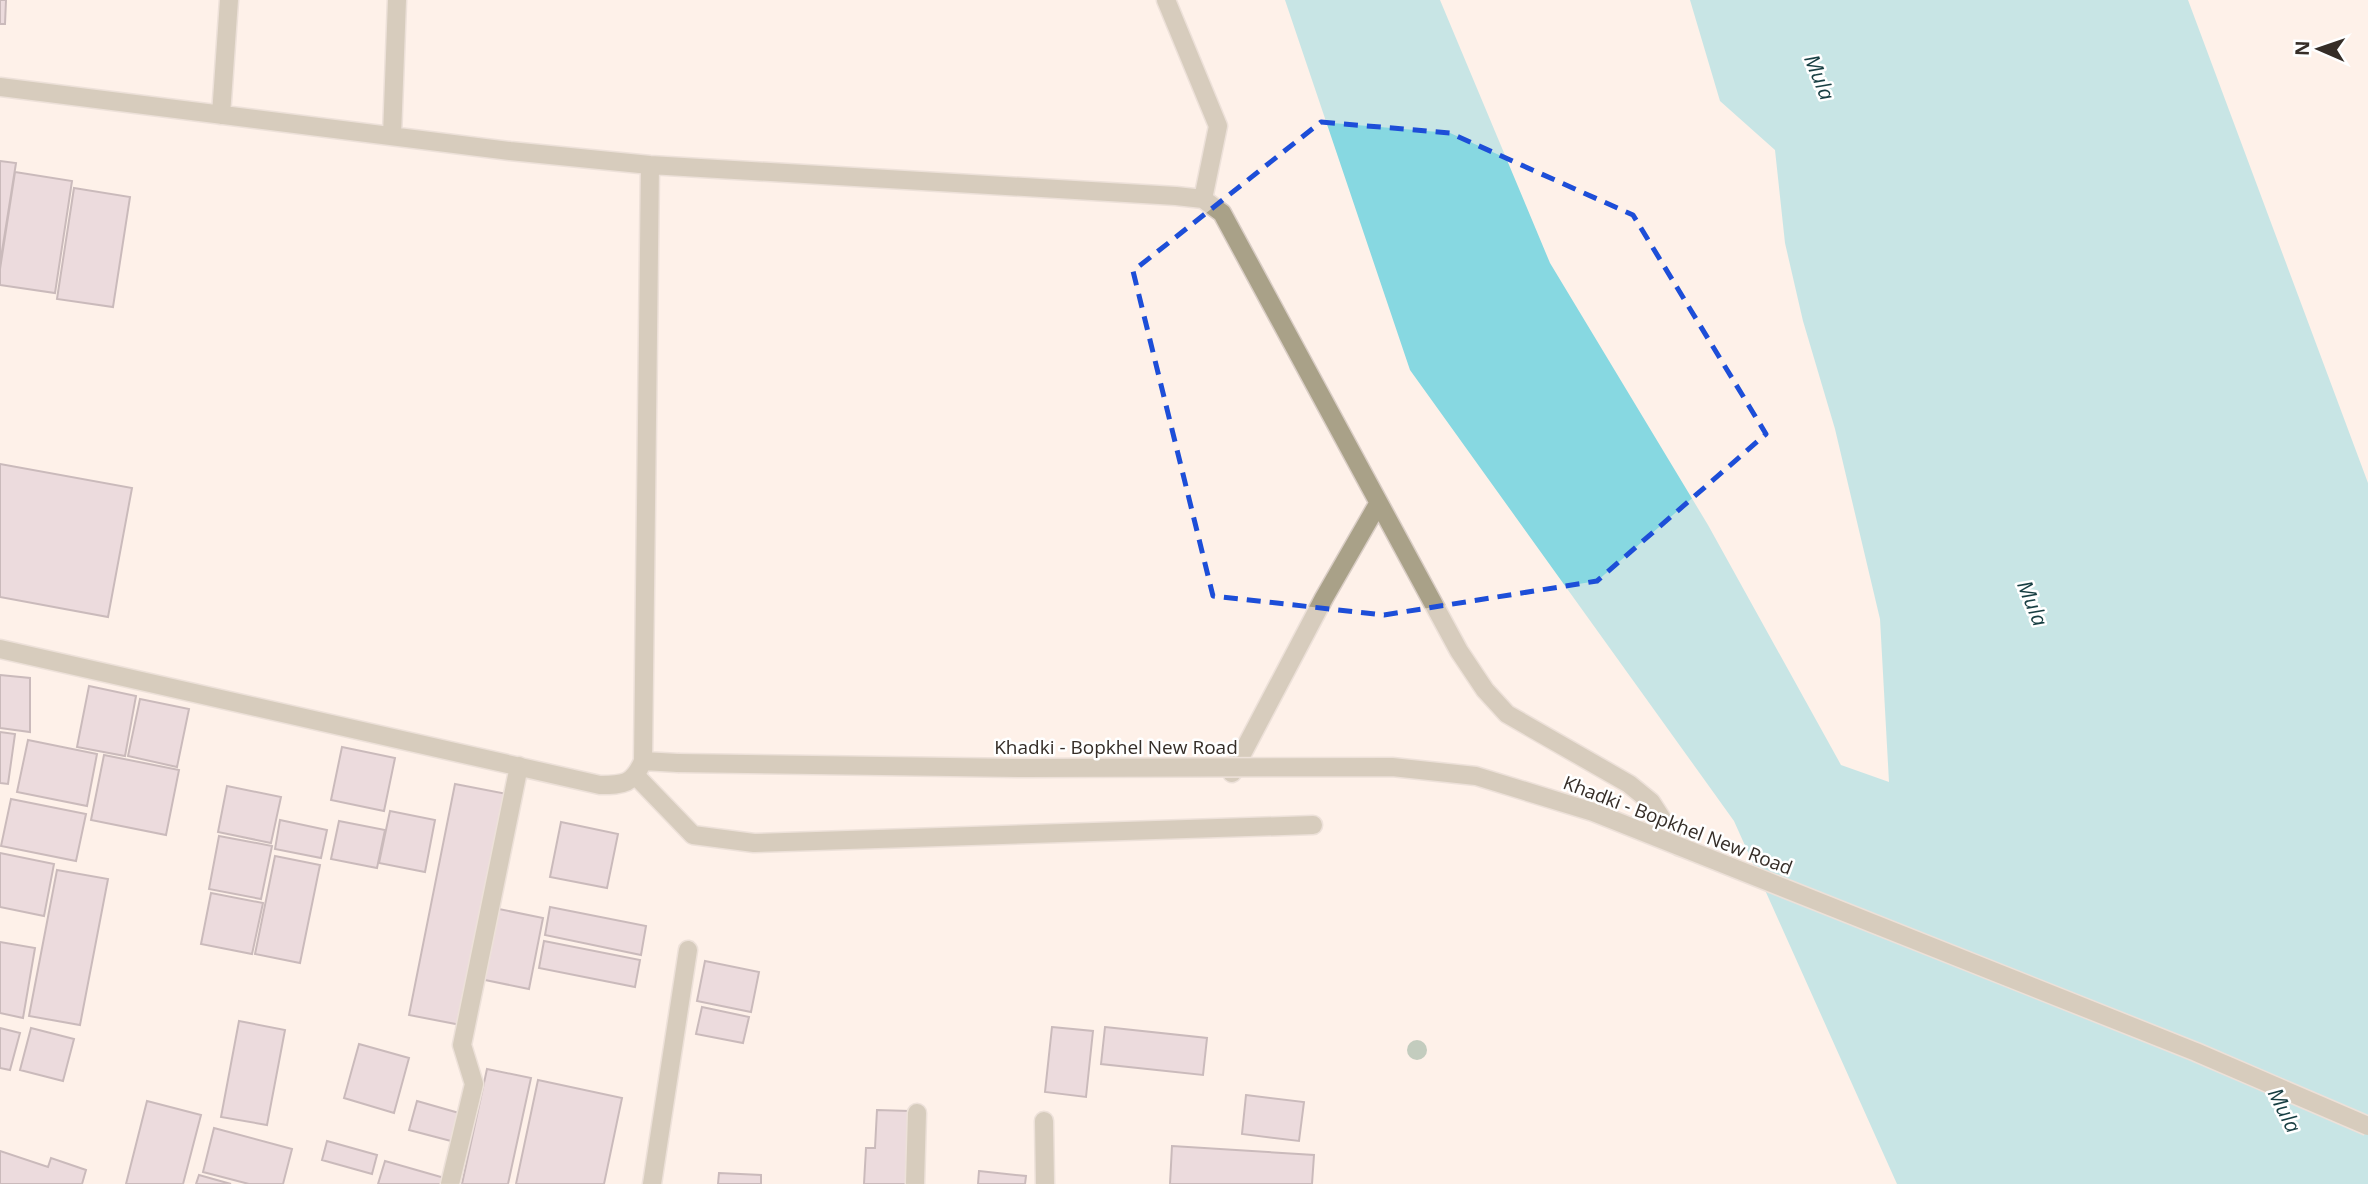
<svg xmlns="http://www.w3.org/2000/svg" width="2368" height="1184" font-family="'Open Sans',sans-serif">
<rect width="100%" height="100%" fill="#fef1e9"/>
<path fill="#87d8e1" d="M1285 0H1440L1550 263 1708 525 1841 765 1889 782 1880 619 1835 429 1803 321 1785 243 1775 150 1720 101 1690 0H2188L2368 483V1184H1897L1734 821 1410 370Z"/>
<path fill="#d8c2ce" stroke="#8d7984" stroke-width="2" d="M0 0H6L5 24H0Z
M0 161 16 163 0 264Z
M15 172 72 181 55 293 0 285V269Z
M74 188 130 197 113 307 57 299Z
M0 464 132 488 108 617 0 597Z
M0 675 30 678V732L0 728Z
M89 686 136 696 125 756 77 747Z
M140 699 189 709 177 767 128 756Z
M0 732 15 734 8 784 0 783Z
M28 740 97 754 87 806 17 792Z
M342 747 395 758 384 811 331 800Z
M104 755 179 770 166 835 91 820Z
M455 784 507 794 461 1025 409 1015Z
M227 786 281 797 271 843 218 832Z
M11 799 86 814 76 861 1 846Z
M390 811 435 820 425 872 379 863Z
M280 820 327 830 321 858 275 849Z
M339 821 385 830 377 868 331 859Z
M561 822 618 834 607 888 550 877Z
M219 836 272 846 261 899 209 889Z
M0 853 54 864 44 916 0 907Z
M275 856 320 865 300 963 255 954Z
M57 870 108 879 80 1025 29 1016Z
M211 893 263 903 252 954 201 944Z
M550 907 646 926 641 955 545 935Z
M494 908 543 918 529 989 480 979Z
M544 941 640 960 635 987 539 968Z
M0 942 35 948 23 1018 0 1013Z
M705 961 759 972 751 1012 697 1001Z
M702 1007 749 1017 743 1043 696 1034Z
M239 1021 285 1030 267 1125 221 1117Z
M1052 1027 1093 1031 1086 1097 1045 1092Z
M1105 1027 1207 1038 1203 1075 1101 1064Z
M0 1028 20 1033 10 1070 0 1068Z
M31 1028 74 1039 63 1081 20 1070Z
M359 1044 409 1058 394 1113 344 1098Z
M487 1069 531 1078 508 1184H462Z
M538 1080 622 1098 604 1184H516Z
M1246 1095 1304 1102 1299 1141 1242 1134Z
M147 1101 201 1115 183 1184H126Z
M417 1101 459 1113 451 1141 409 1130Z
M877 1110 909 1111 906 1184H864L866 1148H875Z
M214 1128 292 1149 283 1184H249L203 1172Z
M327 1141 377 1155 372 1174 322 1160Z
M1172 1146 1314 1155 1312 1184H1170Z
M0 1151 48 1167 51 1158 86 1170 82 1184H0Z
M385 1161 448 1179 447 1184H378Z
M979 1171 1026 1176 1025 1184H978Z
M719 1173 761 1175V1184H718Z
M199 1175 231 1184H196Z"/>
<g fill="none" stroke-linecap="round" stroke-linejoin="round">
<g stroke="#dacec6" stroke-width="21">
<path id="minor" d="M1166 0 1218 126 1203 199
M0 87 510 151 650 165 1176 196 1203 199 1222 213 1459 651 1485 690 1507 714 1629 784 1651 802 1680 847
M221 115 229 0
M392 136 397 0
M0 649 600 785C624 785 633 784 643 761L650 165
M643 761 678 763
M1232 773 1324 598 1378 504
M636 776 693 835 754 843 1313 825
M1044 1121 1045 1184
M450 1184 474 1084 462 1045 519 766
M652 1184 688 950
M915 1184 917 1113"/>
</g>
<use href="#minor" stroke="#a9a188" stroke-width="18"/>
<g stroke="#dacec6" stroke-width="21" stroke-linecap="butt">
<path id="minor-bridge" d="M678 763 1024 768 1392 767 1476 776 1593 812 2196 1052 2368 1126"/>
</g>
<use href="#minor-bridge" stroke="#a9a188" stroke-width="18"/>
</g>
<circle fill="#7d9f8a" cx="1417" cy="1050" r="10"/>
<path d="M0 0H2368V1184H0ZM1321 122 1450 133 1633 215 1766 434 1597 581 1384 615 1213 596 1133 271Z" fill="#fef1e9" fill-opacity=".55" fill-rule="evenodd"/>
<path fill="none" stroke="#1d4ed8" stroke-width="5" stroke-dasharray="14 9" stroke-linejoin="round" d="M1321 122 1450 133 1633 215 1766 434 1597 581 1384 615 1213 596 1133 271Z"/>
<g text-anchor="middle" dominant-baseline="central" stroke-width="5" stroke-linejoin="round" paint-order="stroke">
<g font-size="19" fill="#352d27" stroke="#fff">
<text x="1116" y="747">Khadki - Bopkhel New Road</text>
<text transform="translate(1678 825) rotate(21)">Khadki - Bopkhel New Road</text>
</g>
<g font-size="21" font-style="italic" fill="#173e42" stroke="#fff">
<text transform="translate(1820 77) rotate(68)">Mula</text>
<text transform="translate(2033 603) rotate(68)">Mula</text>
<text transform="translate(2285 1110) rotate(63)">Mula</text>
</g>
</g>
<g transform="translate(2319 49) rotate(272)" stroke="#ffffff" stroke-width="5" paint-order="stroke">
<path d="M0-5L12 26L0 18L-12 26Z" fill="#352d27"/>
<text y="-10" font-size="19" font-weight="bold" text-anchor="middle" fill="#352d27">N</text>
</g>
</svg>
